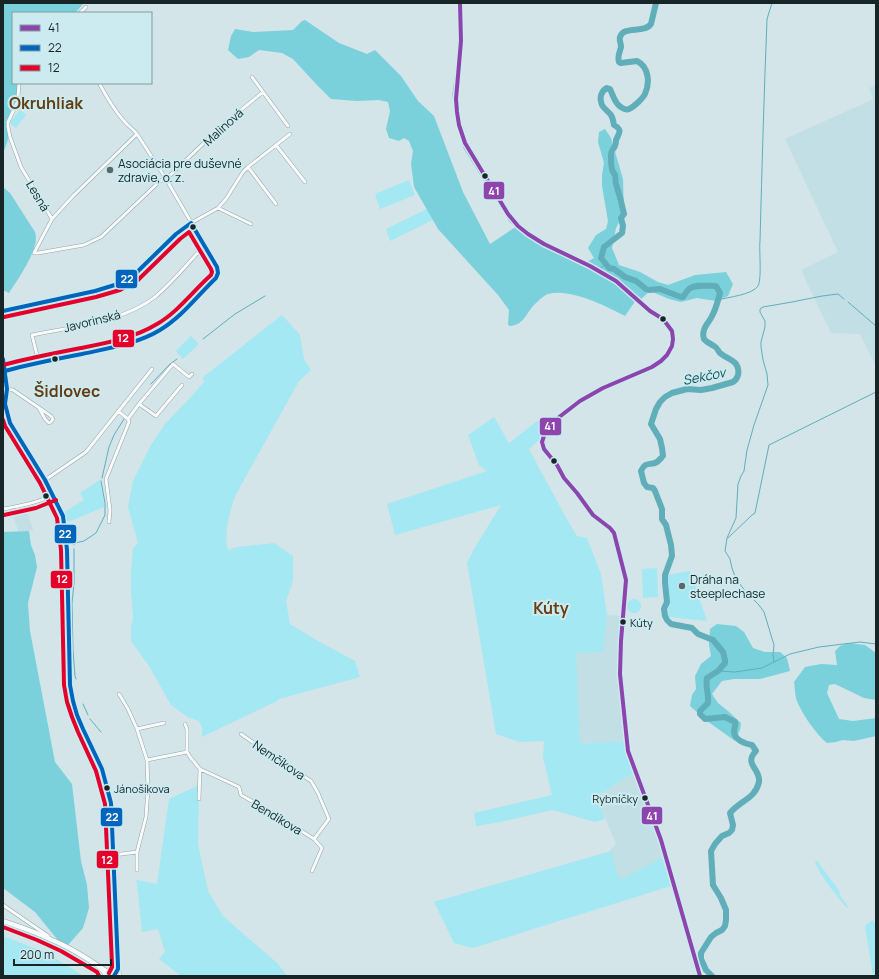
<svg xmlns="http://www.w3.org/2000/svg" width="879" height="979" font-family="Manrope,sans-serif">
<rect width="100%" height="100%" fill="#d3e5e8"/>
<path fill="#c1dfe4" d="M876 85V366L860 334 831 333 801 270 838 252 785 139 867 102 873 99 869 88Z
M27 510 33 530 29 531H18L13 514Z
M607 615 622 616 620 688 626 741 580 744 575 653 603 652Z
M635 772 666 857 622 880 618 876 610 850 616 844 596 796Z"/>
<path fill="#a3e8f2" d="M20 110 26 115 16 128 9 123Z
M409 180 415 195 380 209 375 194Z
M427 209 433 220 390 241 386 229Z
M282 315 300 335 304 359 311 370 299 381 235 496C230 513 223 532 228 550L237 547 274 543 293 556V581L286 601 290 624 318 641 355 661 360 677 279 699 277 701 202 737V728L199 721 188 717 171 705 149 666 131 641V628L133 617 131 591V572L133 548 138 543 128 507 133 481 151 445 165 424 191 397 205 381 202 378Z
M191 336 199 344 183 359 176 351Z
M494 417 509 443 540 419 544 418 551 423 548 426 542 437 529 449 565 516 577 536 587 538 601 574 607 615 603 652 576 653 580 744 626 741 635 772 596 796 605 819 595 822 552 810 500 822 476 826 474 813 552 795 543 757 544 741 520 742 496 734 492 710 467 563 474 549 501 505 395 535 387 504 487 471 479 465 468 435Z
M100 480 104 503V507L68 522 63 513 84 500 80 493Z
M657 568 658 597 643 598 642 569Z
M690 571 707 621 668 617 669 597 667 575Z
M627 606a7 7 0 1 1 14 0a7 7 0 1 1-14 0Z
M199 785 198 844 208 891 223 916 278 964 287 976H181L159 959 165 952 158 929 142 932 137 883 136 880 157 884 169 799Z
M611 851 618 876 622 879 658 860 666 857 674 885 473 948 454 943 434 902Z
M817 861 838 889 841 897 847 905 848 908H847C836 895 821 877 815 862Z
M873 920 876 926V976H873L865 926 867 924Z
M3 936 47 953 83 976H3Z"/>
<path fill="#7ad1dc" d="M3 3H84L75 13H13V83H18L17 103 8 122 9 134 7 143 3 153Z
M305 20 339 43 367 54 375 50 401 76 418 101 434 116 463 192 490 244 517 226 543 241 587 262 594 258 588 248 596 235 606 229 608 221 602 186V175L604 163 598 142 599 132 605 129 611 138 623 179 624 213 616 228 612 248 619 265 640 272 658 282 668 285 695 275 726 272 733 284 728 296 716 301 697 298 681 302 669 299 650 291 640 300H636L625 316C605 306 571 288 548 294 544 295 537 302 534 305 525 315 524 325 509 326L508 324 509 310 498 295 438 229 414 187 411 164 413 151 409 141 404 138 399 141 389 138 386 129 390 111 388 102 379 100 357 101 331 99 316 84 293 59 282 53 259 50 249 57 238 59 228 50 231 36 235 29 253 32 293 30 302 21Z
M3 187 10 193 35 232C41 248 17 280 9 293L3 290Z
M29 531 31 545 35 555 37 567 28 603 30 631 55 762 72 784 81 861 87 885 89 908 83 928 62 952 50 947 3 928V923L61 944 35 912 3 888V532Z
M717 624 736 626 744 632 753 648 765 652H780L787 658 790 671 760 679H734L722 681 712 694 718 703 728 711 741 723 740 730 735 741 707 721 690 706 692 695 696 689 695 676 701 664 711 656 709 645 710 629Z
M849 643 865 645 876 653V700L864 698 835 684 829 685 827 693 839 719 853 721 876 718V736L854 741 843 740 836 742 827 743C817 735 802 714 797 701 795 696 795 688 794 682L805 667 821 664 837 665 835 651 840 646Z"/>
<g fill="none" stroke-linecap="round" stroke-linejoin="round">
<path stroke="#60aeba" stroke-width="1" d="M459 14V30L457 62 453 94 455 114 464 148 510 222C533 246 566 257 596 272
M600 269 606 263
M718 300C728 297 752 295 758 286 762 279 759 250 760 241 762 167 764 93 767 19L772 3
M848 302 876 326
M203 339 235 314 265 296
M151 384 170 364 177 359
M102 478 109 447 114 435 124 419
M728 538 752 515 755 513 769 445 876 392
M74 545 75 543 84 541 96 533 105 515V503L101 481
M74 549V583L72 603 73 650 75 676 76 679
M774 662 773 655 774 645 764 612 759 605 746 592 736 579 732 568 730 559 725 551 727 538 736 518 738 484 741 476 744 471 747 450 754 425 768 385 767 374 763 360 761 347V342L765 327V321L760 312V309L763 307 792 302 822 296 838 294 844 299
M718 671 735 672 762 668 790 654 819 647 860 642 876 644
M83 704 88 715
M90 719 101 732"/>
<path stroke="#60aeba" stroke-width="6" d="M656 3 651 24C644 34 624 25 620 37 619 40 621 43 621 47 620 52 617 56 619 62L621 63 637 61C649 67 650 83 645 94 643 98 634 107 629 109 627 110 623 109 621 107 615 104 613 95 610 89L607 88C601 91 599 98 602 105 604 109 608 111 611 115 613 118 613 121 614 125 623 130 619 133 616 140 616 142 616 144 615 146 614 149 611 150 611 154 611 157 611 167 612 169 612 171 614 173 615 175 616 177 615 181 616 184 619 193 622 204 624 214L621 218 623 226 622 233 604 247 601 258 609 268 614 269 625 277 636 281 646 289 649 290 660 289 681 297H683C685 294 687 291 689 289 695 284 708 286 716 286L720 293C718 300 716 309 712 316 710 321 705 325 704 330 703 333 703 336 704 339 707 343 710 343 714 346 717 347 718 351 720 353 728 360 741 361 738 375 737 379 736 380 733 382L712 388 701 390 687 389 672 393 665 397 660 402 656 409 651 424 660 439 662 448 663 456C661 458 658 462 655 463 648 465 645 462 641 471L644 483 647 487 653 488 655 491 662 509V519L666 525 671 545 672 556 665 575V583L667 602 664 609 665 616 667 620 671 624 692 628 698 634 713 640 723 652 725 660V663L718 671 707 678C705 686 709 694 708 703L700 711V714L705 719 725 717 735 722C736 726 734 728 734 732 735 740 745 744 752 745L756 751C743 764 761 769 759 782 755 799 741 800 730 813L733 825 732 830 729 833 722 836 715 844 711 851 713 885 721 898 726 910V920L725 926 722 930 716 933 711 937 701 953V959L706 970 712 976"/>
<g stroke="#96a4a7" stroke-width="4">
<path id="street" d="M460 3 461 41 456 93C455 110 459 127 465 143L508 214 518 226 528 234 544 244 590 266 616 281 650 311 663 319 668 325 672 331 673 339 672 346 667 355 661 361 652 367 603 388 580 401 554 421 545 433 542 442 544 449 557 465 564 478 577 493 593 515 610 528 614 533 616 540 626 580 621 641 620 674 624 719 628 751 639 782 661 840 700 976
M80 13 86 7
M252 77 288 126
M19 83 18 98 17 103 8 122V127L10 137 21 167 52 219 73 196 137 134
M276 145 305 182
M248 167 276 204
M218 208 251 224
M52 219 34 253H38L84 245 101 237 160 181 166 179 225 123 263 92
M3 311 95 291 118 284 134 275 176 234 191 223 218 208 226 199 243 172 248 167 290 134
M3 359 7 389 5 404 10 423 45 480 57 503 63 516 65 528 67 550 70 685C73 707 80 724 90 744 93 751 97 757 100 764 105 776 108 789 111 803L118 965V969L114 976
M39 363 32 335C71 327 123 322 155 297 173 282 188 263 204 246
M5 371C30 364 56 360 82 354 112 348 145 342 170 323 186 310 200 292 216 278L218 273 217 267 166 179 137 134C133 129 128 126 124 121 113 109 106 96 99 83
M7 389 13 390 51 416 53 419 51 422 49 423 45 419 39 408
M139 404 156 416 182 385
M128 419 139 404 173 364 189 377 192 374
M45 480 86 452 152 369
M3 509C20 506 37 503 53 495
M109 522 110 510 106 479 129 422 128 419 118 411
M185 724 187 729V752L190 757 200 769 239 787 241 795 278 816 314 839
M137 729 164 723
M241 734 271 755 311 781 318 793 329 819 314 839 322 848 312 871
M147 760 187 752
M199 799 200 769
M114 855 137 852 146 817 148 788 147 760 137 729 128 709 119 694
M137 870V852
M3 905 48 936
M118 969 120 976"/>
</g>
<g stroke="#96a4a7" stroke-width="5">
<path id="secondary" d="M101 968 106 976"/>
</g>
<g stroke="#96a4a7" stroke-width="5.5">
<path id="primary" d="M3 921C20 927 36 932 52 940 74 949 94 963 113 976"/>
</g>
<use href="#street" stroke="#f8fbfc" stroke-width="3"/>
<use href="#secondary" stroke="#f8fbfc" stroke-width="4"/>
<use href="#primary" stroke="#f8fbfc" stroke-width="4.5"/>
<g stroke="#cbebf0" stroke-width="7">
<path id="bus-1" d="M460 3 461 41 456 99 457 112 459 125 465 143 508 214 518 226 528 234 544 244 590 266 616 281 650 311 663 319 672 331 673 339 672 346 667 355 661 361 652 367 603 388 580 401 554 421 545 433 542 442 544 449 557 465 564 478 577 493 593 515 610 528 614 533 626 580 621 641 620 674 628 751 661 840 700 976"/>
</g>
<g stroke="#cbebf0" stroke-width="7">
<path id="bus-2" d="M3 311 95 291 118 284 134 275 176 234 191 223 217 267 218 273 216 278C198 295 182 317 160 330 137 344 109 348 82 354 56 359 30 364 5 371
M3 359 7 389 5 404 10 423 45 480 63 516 67 550 70 685 73 701 77 715 83 729 102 769 111 803 118 965V969L114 976"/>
</g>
<g stroke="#cbebf0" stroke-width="7">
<path id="bus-3" d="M3 365C29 358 55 353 81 348 107 343 134 338 157 324 178 312 193 291 211 275L212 272 211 269 189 232 180 239 138 280 120 290 96 297 4 317
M3 420 5 426 40 483 57 518 61 550 64 685 67 702 72 717 78 732 96 771 105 804 112 965V967L109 973
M4 515 36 508 56 500
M3 927 37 940 61 951 97 972 99 976"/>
</g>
<use href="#bus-1" stroke="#8e44ad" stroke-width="4"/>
<use href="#bus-2" stroke="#0065bd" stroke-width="4"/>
<use href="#bus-3" stroke="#e4002b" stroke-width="4"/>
</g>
<g fill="#59686a" stroke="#cbebf0" stroke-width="1.5">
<circle cx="110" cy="170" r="4"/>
<circle cx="682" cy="586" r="4"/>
</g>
<g fill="#182426" stroke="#cbebf0" stroke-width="1.5">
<circle cx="485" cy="176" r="3.5"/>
<circle cx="193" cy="227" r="3.5"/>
<circle cx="663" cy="319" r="3.5"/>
<circle cx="55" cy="359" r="3.5"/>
<circle cx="554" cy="461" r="3.5"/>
<circle cx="46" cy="496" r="3.5"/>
<circle cx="623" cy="622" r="3.5"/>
<circle cx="107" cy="788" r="3.5"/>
<circle cx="645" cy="798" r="3.5"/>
</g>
<g text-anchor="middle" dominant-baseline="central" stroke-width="4" stroke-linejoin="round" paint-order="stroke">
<g font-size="11" fill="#182426" stroke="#cbebf0" text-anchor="start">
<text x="630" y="622">Kúty</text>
<text x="114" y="788">Jánošíkova</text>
<text x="638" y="798" text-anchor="end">Rybníčky</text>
</g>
<g font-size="12" fill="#182426" stroke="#cbebf0">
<text transform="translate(223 127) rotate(-42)">Malinová</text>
<text transform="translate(38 196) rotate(59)">Lesná</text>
<text transform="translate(92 321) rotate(-14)">Javorinská</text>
<text transform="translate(279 760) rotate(34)">Nemčíkova</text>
<text transform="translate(277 817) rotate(31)">Bendíkova</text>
</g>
<g font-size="12" fill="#182426" stroke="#cbebf0" text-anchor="start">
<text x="118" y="163">Asociácia pre duševné<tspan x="118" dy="14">zdravie, o. z.</tspan></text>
<text x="690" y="579">Dráha na<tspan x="690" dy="14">steeplechase</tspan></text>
</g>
<g font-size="13" font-style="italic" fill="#154f57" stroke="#cbebf0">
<text transform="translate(704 376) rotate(-11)">Sekčov</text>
</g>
<g font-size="16" font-weight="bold" fill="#663c12" stroke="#cbebf0">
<text x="46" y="103">Okruhliak</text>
<text x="67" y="391">Šidlovec</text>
<text x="551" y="608">Kúty</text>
</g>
</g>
<g stroke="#cbebf0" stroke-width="1.5">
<rect x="483" y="181" width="22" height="19" rx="4" fill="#8e44ad"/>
<rect x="115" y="269" width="23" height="20" rx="4" fill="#0065bd"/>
<rect x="112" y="329" width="23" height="19" rx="4" fill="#e4002b"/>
<rect x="539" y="417" width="23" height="19" rx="4" fill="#8e44ad"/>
<rect x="54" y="524" width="23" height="20" rx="4" fill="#0065bd"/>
<rect x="50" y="570" width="23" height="19" rx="4" fill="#e4002b"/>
<rect x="641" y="806" width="22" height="19" rx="4" fill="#8e44ad"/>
<rect x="100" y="807" width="23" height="20" rx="4" fill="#0065bd"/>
<rect x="96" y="850" width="23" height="19" rx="4" fill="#e4002b"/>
</g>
<g font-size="11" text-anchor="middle" font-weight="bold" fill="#fff">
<text x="494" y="195">41</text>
<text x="127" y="283">22</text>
<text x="123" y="342">12</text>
<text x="550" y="430">41</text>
<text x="65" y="538">22</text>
<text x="62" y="583">12</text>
<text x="652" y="820">41</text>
<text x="112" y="821">22</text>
<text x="107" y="864">12</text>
</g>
<rect width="879" height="979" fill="none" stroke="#182426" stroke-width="8"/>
<rect x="12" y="12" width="140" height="72" fill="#cbebf0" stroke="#839b9f"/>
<rect x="20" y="25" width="20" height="6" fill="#8e44ad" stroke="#839b9f"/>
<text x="48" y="32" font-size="12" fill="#182426">41</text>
<rect x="20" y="45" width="20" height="6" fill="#0065bd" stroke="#839b9f"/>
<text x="48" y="52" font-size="12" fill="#182426">22</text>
<rect x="20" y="65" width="20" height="6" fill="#e4002b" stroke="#839b9f"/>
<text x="48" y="72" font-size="12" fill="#182426">12</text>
<path d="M14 959v6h97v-6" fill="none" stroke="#182426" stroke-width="2"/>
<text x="20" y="959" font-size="12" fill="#182426" stroke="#cbebf0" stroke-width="3" paint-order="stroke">200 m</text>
</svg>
